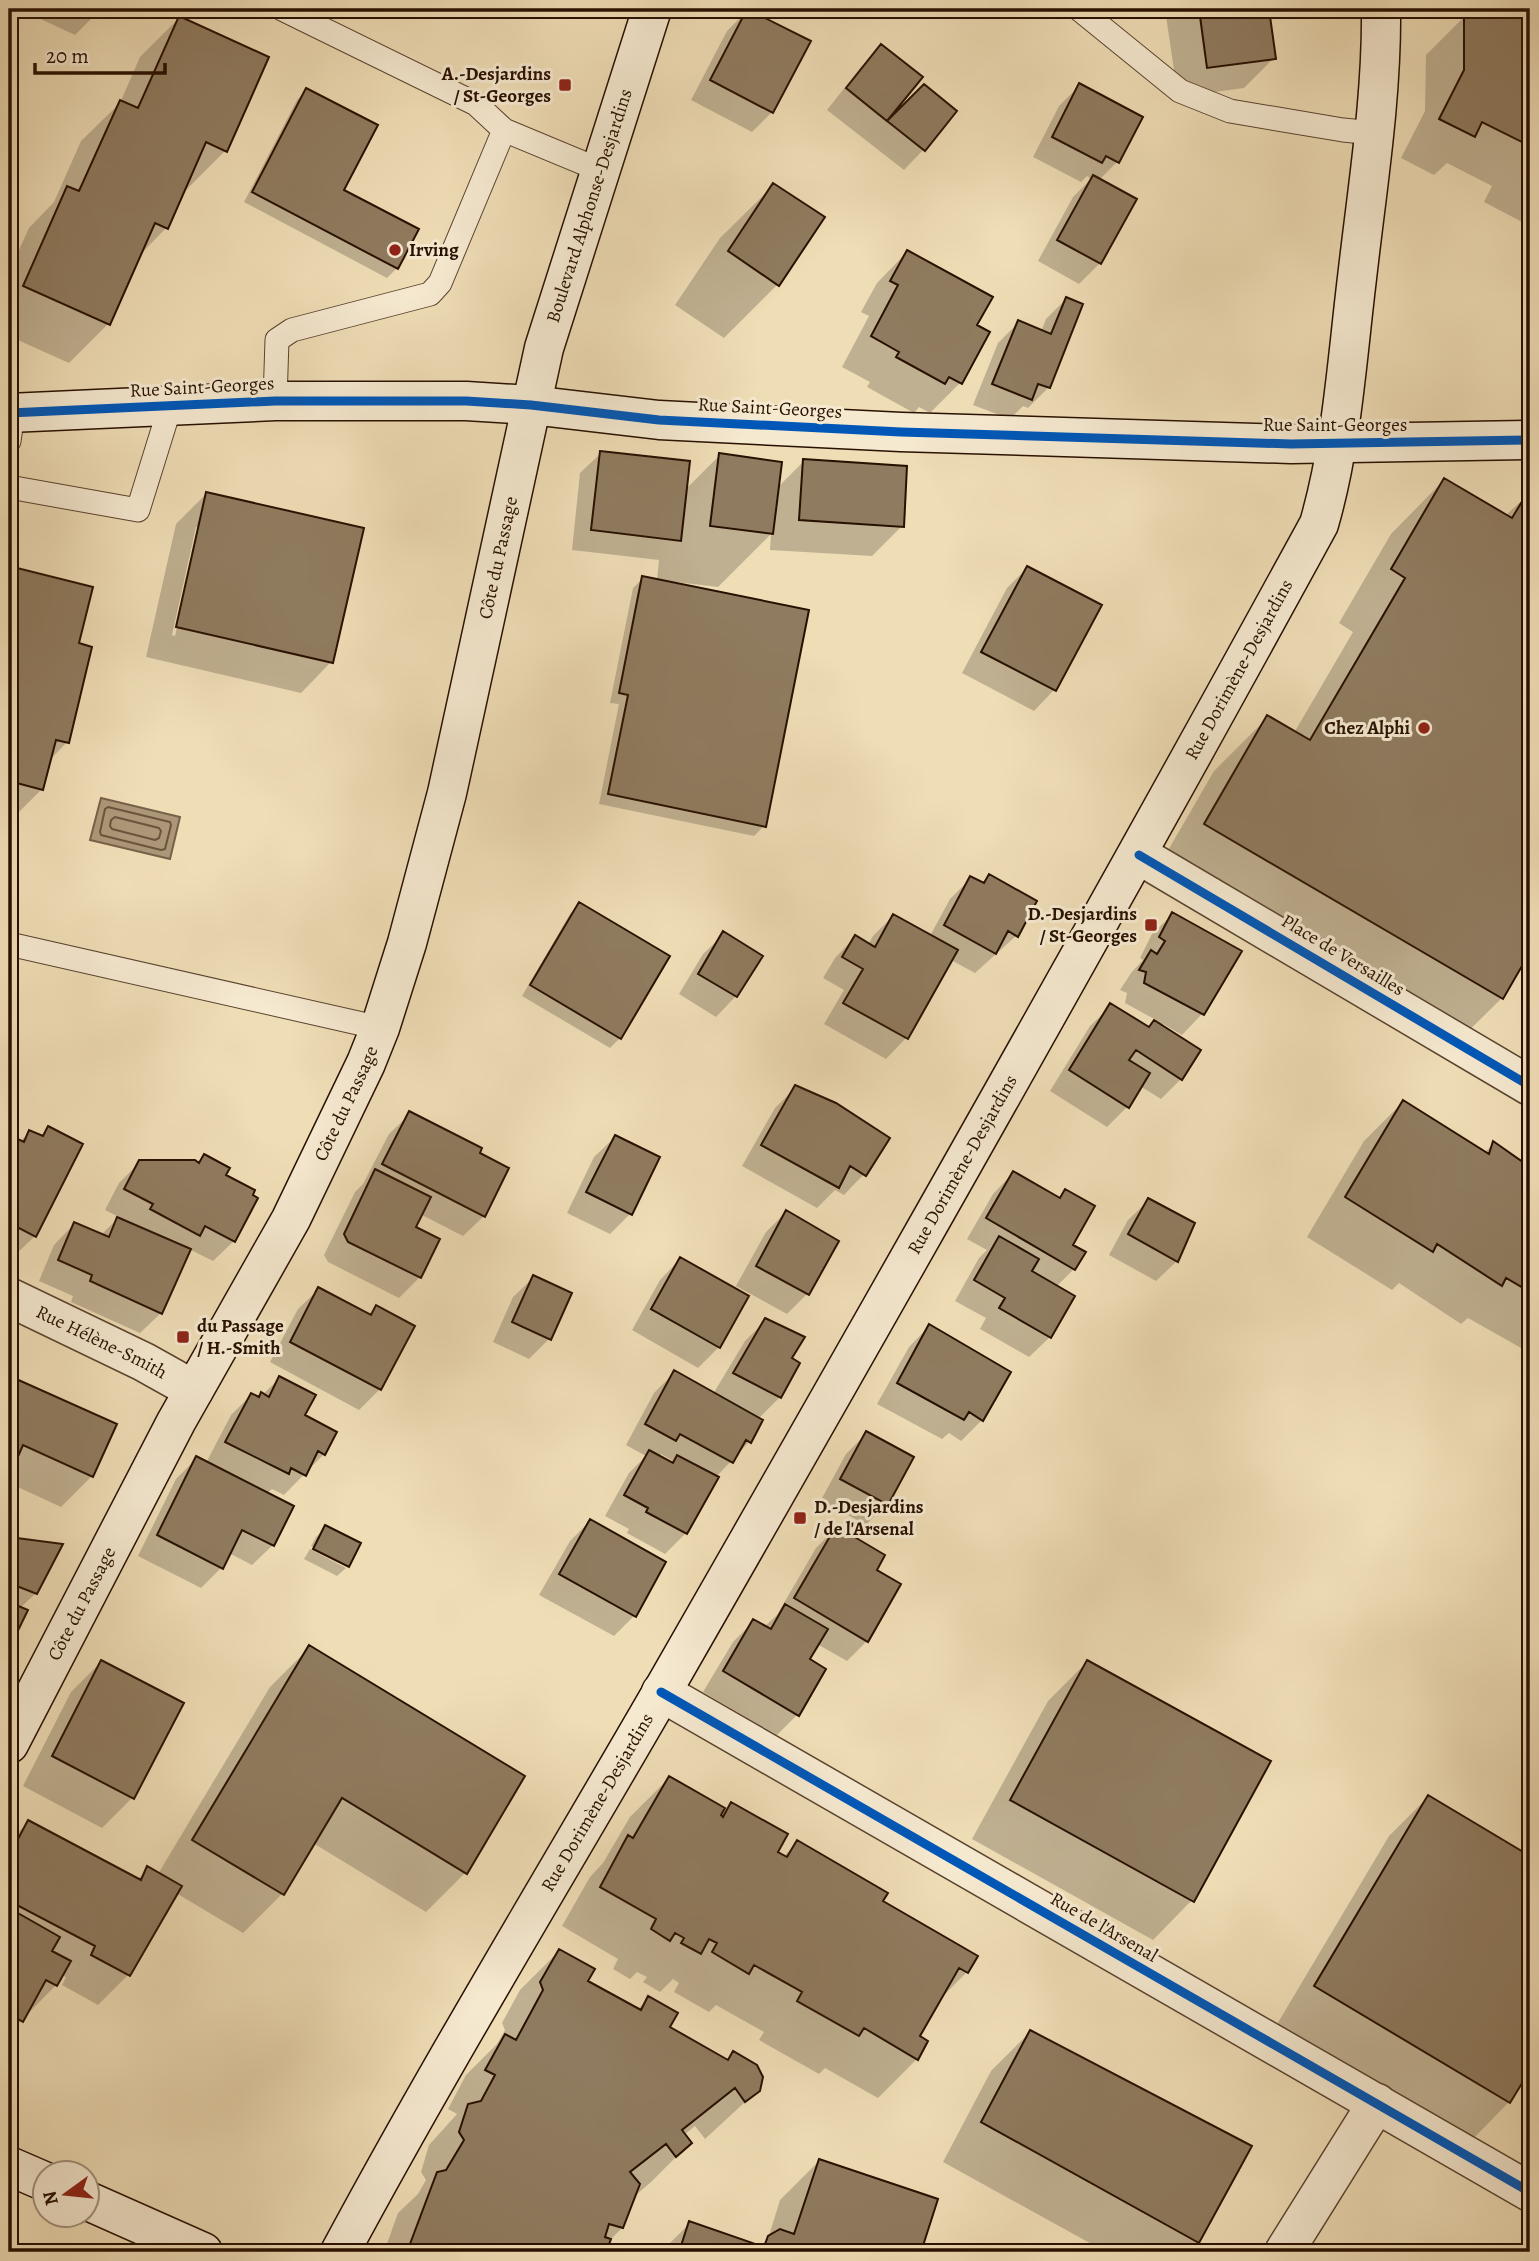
<svg xmlns="http://www.w3.org/2000/svg" width="1539" height="2261" font-family="Alegreya,serif">
<rect width="100%" height="100%" fill="#efddb6"/>
<filter id="stains"><feTurbulence type="fractalNoise" baseFrequency=".00286" numOctaves="4"/><feColorMatrix values="0 0 0 0 .2 0 0 0 0 .09 0 0 0 0 .02 0 0 0 .5 -.17"/></filter>
<radialGradient id="worn" r=".72"><stop offset=".6" stop-color="#630" stop-opacity="0"/><stop offset="1" stop-color="#630" stop-opacity=".3"/></radialGradient>
<path fill="#ab9778" stroke="#776148" stroke-width="2" d="M101 798 180 817 170 859 90 840Z"/>
<path fill="#0003" fill-rule="evenodd" d="M19 9H101L75 35Z
M1165 9H1267L1274 58 1244 88 1178 97Z
M1476 9H1530V226L1484 202 1492 186 1447 163 1434 175 1401 158 1425 111 1426 55 1466 15Z
M747 11 772 112 752 132 691 100 727 31Z
M179 18 225 151 186 190 184 189 166 228 139 256 108 324 69 363 9 336V272L29 228 54 202 81 141 120 103 140 57Z
M881 46 886 120 924 149 904 170 827 110 861 67Z
M1080 85 1117 162 1099 180 1100 263 1079 284 1038 261 1073 197 1091 179 1087 176 1081 182 1033 157 1059 106Z
M307 90 342 190 397 268 387 278 244 202 297 100Z
M774 185 777 285 724 338 675 305 720 238Z
M907 252 975 325 960 383 930 413 919 407 914 413 867 387 870 382 842 367 869 316 861 312 877 283Z
M1066 299 1049 387 1028 408 1023 406 1010 419 973 405 998 343 1018 323 1041 332 1046 319Z
M601 453 685 490 720 455 777 488 804 461 902 526 872 556 770 550 771 534 718 587 676 582 764 826 754 836 599 804 619 704 610 703 633 588 643 578 657 580 659 560 572 550 580 473Z
M1444 480 1505 516 1530 493V948L1502 998 1448 1051 1152 878 1214 771 1268 717 1294 733 1353 632 1339 623 1391 534Z
M206 494 331 662 301 693 146 657 176 524ZM196 527H200L175 636 172 635Z
M9 568 91 588 77 644 67 742 49 761 42 789 9 822Z
M1027 568 1099 606 1054 690 1034 711 962 673 1007 588Z
M989 876 1017 935 975 973 951 960 906 1038 886 1059 824 1024 844 990 823 978 835 958 855 937 868 945 873 936 893 916 930 936 950 899 971 878 981 884Z
M579 904 668 957 620 1038 610 1048 522 996 570 914Z
M1173 914 1202 1014 1182 1035 1163 1024 1162 1027 1181 1079 1161 1099 1140 1086 1127 1107 1107 1127 1050 1091 1090 1026 1111 1006 1147 1028 1156 1020 1125 1003 1127 993 1120 990 1131 973 1143 960 1140 958 1152 934Z
M724 934 736 996 716 1017 679 994 703 954Z
M796 1087 864 1174 844 1195 835 1190 817 1208 742 1166 775 1108Z
M1403 1102 1484 1153 1494 1143 1530 1169V1353L1468 1318 1461 1324 1399 1283 1392 1290 1307 1237 1364 1141Z
M410 1114 478 1154 484 1216 463 1236 420 1214 414 1228 420 1277 399 1298 328 1262 324 1255 355 1192 363 1184 389 1134Z
M48 1129 35 1236 14 1256 9 1254V1137L19 1142 30 1132 40 1137Z
M615 1137 630 1214 610 1234 567 1213 594 1157Z
M204 1156 224 1176 250 1196 234 1241 213 1261 189 1249 161 1313 140 1333 71 1302 73 1296 39 1281 54 1245 74 1224 101 1235 119 1217 105 1210 119 1183 140 1162 197 1163Z
M1013 1173 1057 1199 1065 1191 1074 1269 1056 1287 1050 1337 1029 1357 980 1329 986 1318 955 1301 979 1258 987 1250 967 1239 993 1194Z
M1149 1200 1177 1261 1156 1281 1109 1255 1128 1220Z
M786 1212 807 1294 787 1314 736 1286 766 1232Z
M680 1259 719 1347 698 1368 632 1330 660 1280Z
M534 1277 549 1339 529 1359 493 1342 513 1297Z
M319 1289 368 1315 376 1307 413 1326 380 1389 359 1410 270 1362 298 1309Z
M766 1320 789 1359 780 1397 758 1419 749 1442 717 1476 686 1533 665 1554 627 1533 629 1529 605 1516 629 1473 646 1456 626 1445 654 1393 674 1373 713 1394 745 1341ZM661 1454 673 1461 670 1464 658 1457Z
M929 1326 1008 1372 982 1420 961 1441 949 1433 942 1439 877 1404 909 1347Z
M280 1378 324 1454 284 1495 272 1489 266 1494 273 1545 252 1565 229 1553 221 1568 201 1588 138 1556 176 1479 197 1458 206 1463 231 1415 251 1395 258 1398 262 1395Z
M15 1380 92 1476 61 1507 9 1483V1386Z
M867 1433 912 1457 886 1504 866 1525 821 1500 846 1454Z
M590 1521 634 1616 614 1636 539 1595 570 1541Z
M326 1527 358 1544 346 1567V1564L311 1546 316 1537Z
M836 1528 874 1570 867 1641 847 1661 817 1644 808 1660 797 1715 777 1735 703 1692 733 1642 754 1621 764 1627 777 1615 816 1548Z
M9 1539 61 1545 36 1593 20 1608 26 1610 9 1645Z
M310 1549 346 1568 337 1576 304 1559Z
M309 1648 523 1777 465 1873 426 1912 313 1843 282 1894 243 1933 176 1893 128 1975 98 2005 62 1985 66 1977 61 1975 56 1985 9 2033V1842L28 1822 137 1880 148 1869 158 1874 270 1687Z
M101 1662 132 1798 102 1828 23 1786 71 1692Z
M1087 1662 1192 1900 1153 1940 972 1839 1048 1701Z
M669 1778 720 1816 732 1804 775 1852 783 1857 797 1843 881 1902 967 1972 937 2002 917 2037V2059L878 2098 825 2068 819 2074 759 2040 764 2032 716 2005 709 2012 674 1992 679 1983 673 1979 660 1992 643 1982 647 1977 637 1972 630 1979 613 1969 618 1959 562 1926 590 1877 603 1863 630 1817Z
M1428 1797 1530 1858V2067L1509 2102 1470 2142 1276 2026 1389 1836Z
M559 1951 586 1981 637 2010 649 1998 668 2028 726 2060 733 2053 758 2090 705 2139 695 2126 684 2135 690 2143 651 2182 636 2195 635 2193 622 2228 608 2242 604 2252H384L398 2213 418 2194 426 2180 421 2172 429 2145 457 2114 448 2109 466 2075 497 2044 505 2030 502 2023 520 1990Z
M1030 2032 1249 2147 1197 2242 1187 2252H1106L943 2162 991 2071Z
M819 2161 936 2200 919 2252H661L690 2223 759 2247 768 2239 780 2200Z
M9 2245 27 2252H9Z"/>
<g fill="none" stroke-linecap="round" stroke-linejoin="round">
<path stroke="#6a543c" stroke-width="2" d="M108 807 170 822 171 825 165 849 161 850 101 835 100 832 105 809Z
M115 817 159 828 161 831 159 838 155 840 112 829 110 826 111 820Z"/>
</g>
<path fill="#8f7b5f" stroke="#281001" stroke-width="2" d="M747 9 811 41 773 113 710 80Z
M1199 9H1269L1276 59 1207 68Z
M1473 9H1530V167L1522 163 1530 146 1482 122 1475 137 1439 119 1464 70V14Z
M179 16 269 57 227 152 206 142 168 229 155 223 110 325 23 286 67 186 79 191 120 100 138 108Z
M881 44 923 77 887 121 846 88Z
M1079 83 1143 117 1119 163 1106 156 1102 163 1052 137Z
M924 84 957 111 925 151 887 121Z
M306 88 378 125 344 190 419 229 398 269 252 192Z
M1093 175 1137 199 1101 264 1057 240Z
M773 183 825 217 779 286 728 251Z
M907 250 993 297 977 325 990 332 962 384 949 377 945 384 896 357 899 352 871 336 898 285 890 281Z
M1066 297 1083 304 1050 388 1038 384 1032 400 992 384 1018 320 1051 334Z
M600 451 690 461 681 541 591 530Z
M719 453 782 462 773 534 710 526Z
M803 459 907 466 904 527 799 520Z
M1444 478 1512 518 1529 490 1530 491V952L1503 999 1204 824 1267 715 1310 740 1405 578 1391 569Z
M206 492 364 528 333 663 176 627Z
M9 566 93 587 79 643 92 647 69 743 56 740 43 790 9 781Z
M1027 566 1102 605 1056 691 981 652Z
M642 576 809 610 766 827 608 794 628 695 619 693Z
M989 874 1037 901 1018 937 1008 931 996 954 944 925 970 876 984 883Z
M579 902 670 956 621 1039 530 985Z
M1172 912 1242 951 1204 1015 1144 983 1146 972 1139 970 1151 950 1157 954 1165 941 1159 937Z
M893 914 958 950 908 1039 843 1003 863 969 842 957 855 935 875 947Z
M723 931 763 956 737 997 698 974Z
M1110 1003 1149 1027 1154 1020 1201 1050 1182 1080 1136 1050 1129 1060 1150 1073 1129 1108 1069 1070Z
M795 1085 836 1103 890 1138 866 1176 850 1166 839 1188 761 1145Z
M1403 1100 1489 1154 1493 1141 1530 1167V1292L1506 1278 1502 1286 1437 1244 1433 1252 1345 1197Z
M409 1111 482 1148 480 1153 509 1168 485 1217 382 1164Z
M48 1126 83 1144 36 1237 9 1223V1135L24 1142 29 1130 43 1136Z
M615 1135 660 1157 632 1215 586 1192Z
M204 1154 230 1168 226 1175 255 1190 253 1195 258 1198 235 1242 205 1226 200 1236 150 1209 153 1204 124 1189 139 1160H195L199 1163Z
M375 1169 431 1197 416 1227 440 1239 421 1278 348 1242 344 1234Z
M1013 1171 1060 1198 1065 1189 1095 1206 1073 1245 1086 1252 1075 1270 986 1218Z
M1148 1198 1195 1223 1178 1262 1128 1234Z
M786 1210 839 1241 809 1295 756 1266Z
M117 1217 191 1249 162 1314 90 1281 92 1275 58 1260 74 1222 109 1237Z
M999 1236 1039 1259 1032 1271 1075 1296 1051 1338 999 1308 1005 1298 974 1280Z
M680 1257 749 1296 720 1348 651 1309Z
M533 1275 572 1293 551 1340 512 1322Z
M318 1287 371 1315 376 1305 415 1326 381 1390 290 1342Z
M765 1318 805 1337 792 1358 800 1363 781 1398 733 1373Z
M929 1324 1011 1372 983 1421 969 1412 964 1420 897 1383Z
M674 1370 763 1420 751 1443 746 1440 733 1463 680 1434 676 1441 645 1424Z
M279 1376 316 1395 305 1415 337 1432 325 1455 318 1451 306 1476 291 1468 289 1474 225 1442 251 1393 259 1397 261 1392 269 1397Z
M14 1378 117 1424 93 1477 23 1445 13 1468 9 1466V1391Z
M866 1431 914 1457 888 1505 840 1479Z
M649 1450 673 1463 677 1455 719 1477 687 1534 646 1512 648 1508 624 1495Z
M196 1456 294 1506 274 1546 242 1530 223 1569 157 1535Z
M590 1519 666 1562 636 1617 559 1574Z
M325 1525 361 1543 349 1567 313 1549Z
M836 1526 885 1555 877 1570 901 1584 868 1642 794 1598Z
M9 1537 63 1544 37 1594 9 1583Z
M9 1602 28 1610 9 1649Z
M785 1604 828 1629 810 1659 826 1669 799 1716 723 1671 753 1619 771 1629Z
M309 1645 525 1776 467 1874 342 1798 284 1895 192 1840Z
M101 1660 184 1703 134 1799 52 1756Z
M1087 1660 1271 1761 1194 1902 1010 1800Z
M669 1776 725 1808 721 1815 723 1817 731 1802 788 1834 778 1852 787 1857 797 1840 888 1893 883 1901 978 1956 968 1973 959 1968 920 2036 928 2041 918 2060 864 2028 859 2036 797 2001 802 1992 754 1965 749 1974 712 1952 717 1943 709 1939 701 1954 681 1943 684 1938 675 1933 670 1941 651 1929 656 1919 600 1887 628 1835 633 1838Z
M1428 1795 1530 1856V2070L1510 2103 1314 1986Z
M28 1820 141 1880 147 1866 182 1886 130 1976 91 1955 95 1946 9 1901V1856Z
M9 1908 60 1937 52 1951 71 1961 57 1986 46 1980 23 2022 9 2014Z
M559 1949 595 1969 588 1981 641 2010 648 1996 678 2013 670 2027 728 2060 733 2051 757 2065 763 2077 760 2091 745 2102 735 2088 682 2130 692 2143 676 2157 666 2144 630 2172 640 2184 623 2228 609 2224 605 2237 611 2239 606 2252H407L437 2172 446 2170 464 2140 459 2132 468 2104 481 2101 495 2075 485 2070 505 2034 516 2040 543 1990 540 1982Z
M1030 2030 1252 2146 1199 2243 981 2122Z
M819 2159 938 2199 921 2252H679L689 2221 764 2247 768 2236 780 2229 794 2234Z"/>
<g fill="none" stroke-linecap="round" stroke-linejoin="round">
<g stroke="#5a432e" stroke-width="25">
<path id="lane" d="M282 9 476 104 504 130 600 170
M1079 9 1180 91 1230 111 1343 130 1374 133
M275 401 277 340 292 330 430 294 440 283 504 130
M9 441 13 413
M9 487 138 510 170 407
M9 944 380 1028"/>
</g>
<g stroke="#5a432e" stroke-width="41">
<g id="street">
<path d="M1139 855 1530 1086"/>
<path id="s1" d="M9 1297 144 1362 194 1390"/>
<path d="M661 1692 1530 2192"/>
<path d="M1284 2252 1377 2103"/>
</g>
</g>
<g stroke="#281001" stroke-width="41">
<g id="secondary">
<path d="M9 413 275 401H466L531 405 659 420 901 432 1291 444 1530 440"/>
<path id="s2" d="M9 1744 176 1422 291 1219 366 1063 380 1028 407 943 447 793 544 348 652 9"/>
<path d="M9 2166 46 2182"/>
<path d="M88 2201 203 2252"/>
<path id="s3" d="M340 2252C442 2062 555 1877 663 1690 885 1303 1105 916 1319 524 1342 445 1347 360 1357 278 1367 189 1382 99 1381 9"/>
</g>
</g>
<use href="#lane" stroke="#f5e9d0" stroke-width="23"/>
<use href="#street" stroke="#f5e9d0" stroke-width="38"/>
<use href="#secondary" stroke="#f5e9d0" stroke-width="38"/>
<g stroke="#f5e9d0" stroke-width="13">
<path id="cycleway" d="M9 413 275 401H466L531 405 659 420 901 432 1291 444 1530 440
M1139 855 1530 1086
M661 1692 1530 2192"/>
</g>
<use href="#cycleway" stroke="#0057b8" stroke-width="9"/>
</g>
<g fill="#8f2418" stroke="#f5e9d0" stroke-width="2.5">
<rect x="558" y="78" width="14" height="14" rx="3.5"/>
<circle cx="395" cy="250" r="7"/>
<circle cx="1424" cy="728" r="7"/>
<rect x="1144" y="918" width="14" height="14" rx="3.5"/>
<rect x="176" y="1330" width="14" height="14" rx="3.5"/>
<rect x="793" y="1511" width="14" height="14" rx="3.5"/>
</g>
<g text-anchor="middle" dominant-baseline="central" stroke-width="6" stroke-linejoin="round" paint-order="stroke">
<g font-size="19" font-weight="bold" fill="#281001" stroke="#f5e9d0" text-anchor="end">
<text x="551" y="74">A.-Desjardins<tspan x="551" dy="22">/ St-Georges</tspan></text>
<text x="409" y="250" text-anchor="start">Irving</text>
<text x="1410" y="728">Chez Alphi</text>
<text x="1137" y="914">D.-Desjardins<tspan x="1137" dy="22">/ St-Georges</tspan></text>
<text x="197" y="1326" text-anchor="start">du Passage<tspan x="197" dy="22">/ H.-Smith</tspan></text>
<text x="814" y="1507" text-anchor="start">D.-Desjardins<tspan x="814" dy="22">/ de l'Arsenal</tspan></text>
</g>
<g font-size="19" fill="#281001" stroke="#f5e9d0">
<text stroke="none"><textPath href="#s2" startOffset="1656">Boulevard Alphonse-Desjardins</textPath></text>
<text transform="translate(202 387) rotate(-3)">Rue Saint-Georges</text>
<text transform="translate(770 408) rotate(3)">Rue Saint-Georges</text>
<text x="1335" y="425">Rue Saint-Georges</text>
<text stroke="none"><textPath href="#s2" startOffset="1292">Côte du Passage</textPath></text>
<text stroke="none"><textPath href="#s3" startOffset="1820">Rue Dorimène-Desjardins</textPath></text>
<text transform="translate(1343 955) rotate(31)">Place de Versailles</text>
<text stroke="none"><textPath href="#s2" startOffset="724">Côte du Passage</textPath></text>
<text stroke="none"><textPath href="#s3" startOffset="1253">Rue Dorimène-Desjardins</textPath></text>
<text stroke="none"><textPath href="#s1" startOffset="103">Rue Hélène-Smith</textPath></text>
<text stroke="none"><textPath href="#s2" startOffset="158">Côte du Passage</textPath></text>
<text stroke="none"><textPath href="#s3" startOffset="518">Rue Dorimène-Desjardins</textPath></text>
<text transform="translate(1104 1927) rotate(30)">Rue de l'Arsenal</text>
</g>
</g>
<rect width="1539" height="2261" fill="none" stroke="#efddb6" stroke-width="35"/>
<rect x="10" y="10" width="1518" height="2240" fill="none" stroke="#281001" stroke-width="3.5"/>
<rect x="18" y="18" width="1504" height="2226" fill="none" stroke="#281001" stroke-width="2"/>
<g transform="translate(66 2194) rotate(255)"><circle r="33" fill="#f5e9d0" stroke="#a3927d" stroke-width="2"/>
<path d="M0-5L12 26L0 18L-12 26Z" fill="#8f2418"/>
<text y="-10" font-size="19" font-weight="bold" text-anchor="middle" fill="#281001">N</text>
</g>
<path d="M35 63v10h130v-10" fill="none" stroke="#281001" stroke-width="3.5"/>
<text x="46" y="63" font-size="21" fill="#281001" stroke="#f5e9d0" stroke-width="5" paint-order="stroke">20 m</text>
<rect width="100%" height="100%" filter="url(#stains)"/>
<rect width="100%" height="100%" fill="url(#worn)"/>
</svg>
